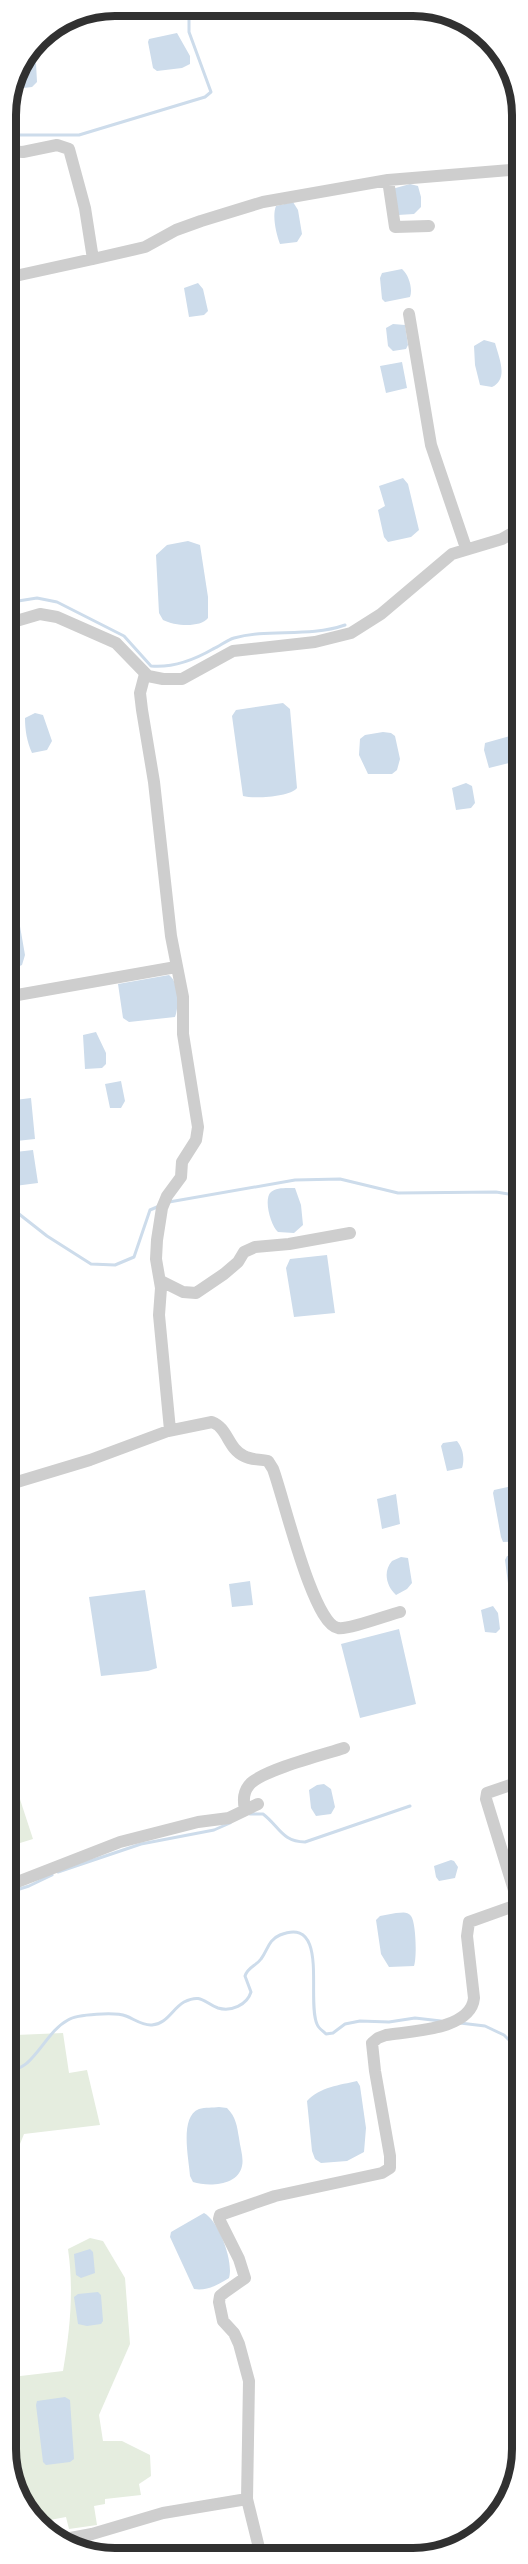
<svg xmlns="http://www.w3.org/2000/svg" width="528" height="2564" font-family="Mulish,sans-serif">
<rect width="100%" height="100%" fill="#fff"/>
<path fill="#e5eddf" d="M14 1781 33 1839 20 1843 7 1794V1783Z
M63 2033 69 2073 87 2070 100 2125 24 2134 7 2176V2048L16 2035Z
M90 2238 103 2241 125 2278 130 2344 99 2415 103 2441H122L150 2455 151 2476 139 2484 141 2495 105 2499V2504L94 2506 97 2525 69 2529 66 2517 39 2522V2524C13 2509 14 2407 12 2377L63 2371C70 2331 74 2290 68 2249Z"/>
<path fill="#cddceb" d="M177 33 190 56V64L182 68 157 71 153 68 148 42 149 39Z
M35 44 37 82 32 87 15 89Z
M410 184 418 186 421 197V207L414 214 398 215 392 189Z
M293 202 298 210 302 234 297 242 280 244C276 233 272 216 276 206Z
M402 269C409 275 413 289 410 297L385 302 382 299 380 278 382 273Z
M198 283 203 289 208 311 204 315 189 317 184 288Z
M393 324 405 325 408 345 406 349 393 351 388 346 386 328Z
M484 340 495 343C499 358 509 379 492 387L480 385 475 365 474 346Z
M402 362 407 388 386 393 380 366Z
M403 478 408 484 419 530 411 537 388 542 384 537 378 510 385 506 379 486Z
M188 541 200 545 208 597V618C200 628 175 626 163 620L159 613 156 555 167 545Z
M283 703 290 709 297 788C290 797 254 799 243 796L232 716 236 710Z
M35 713 43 715 52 741 47 750 32 753C27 742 25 730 25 718Z
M383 732 391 733 395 736 400 759 397 770 392 774H368L359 755 360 739 365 735Z
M510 736 514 756 513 762 489 768 484 750 485 743Z
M466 783 472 786 475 803 471 808 456 810 452 788Z
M6 883 13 886 25 955 22 965 6 972Z
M169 975C179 982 179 1007 175 1017L129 1022 123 1018 118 984Z
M96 1032 106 1053V1064L102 1068 85 1069 83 1035Z
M121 1081 125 1101 121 1108H110L105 1084Z
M31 1098 35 1139 7 1142V1101Z
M33 1150 38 1183 7 1187V1153Z
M295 1188 301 1205 303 1225 294 1233 278 1232C271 1226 263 1199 271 1192 276 1187 288 1188 295 1188Z
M327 1255 335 1313 294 1317 286 1268 290 1259Z
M457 1441C463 1448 465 1459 462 1468L447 1471 441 1446 443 1443Z
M522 1484V1541L503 1542 501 1537 493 1493 494 1490Z
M396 1494 400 1524 382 1529 377 1499Z
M522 1554V1596H514L509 1591 505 1560 507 1556Z
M401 1557 408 1558 412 1583 407 1589 396 1595C386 1586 383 1571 392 1561Z
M250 1581 253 1605 232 1607 229 1584Z
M145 1590 157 1668 148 1671 101 1676 89 1597Z
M493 1606 498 1613 500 1629 496 1633 485 1632 481 1610Z
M399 1629 416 1704 360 1718 341 1644Z
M324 1784 331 1789 335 1807 331 1814 316 1816 311 1808 309 1790 317 1785Z
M451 1860 454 1861 458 1867 455 1878 439 1881 436 1877 434 1866Z
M396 1913C402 1913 407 1911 411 1916 416 1922 417 1958 414 1966L389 1967 381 1954 376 1920 380 1916Z
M357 2081 360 2086 366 2128 364 2152 347 2161 321 2163 315 2159 312 2151 307 2101C320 2087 340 2085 357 2081Z
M219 2107 227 2108C236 2117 237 2126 239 2138 240 2147 244 2158 242 2166 238 2186 208 2187 193 2182L190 2176C189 2159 179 2117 199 2109 205 2107 213 2108 219 2107Z
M204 2213C219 2221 234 2262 229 2278 218 2285 207 2291 194 2289L170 2237 171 2232Z
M90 2249 93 2252 95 2273 81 2278 76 2275 74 2254Z
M98 2292 101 2295 103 2321 101 2324 87 2326 78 2324 74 2297 78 2294Z
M65 2397 70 2400 74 2459 70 2462 46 2465 43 2462 36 2405 37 2401Z"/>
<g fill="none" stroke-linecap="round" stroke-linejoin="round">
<path stroke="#cddceb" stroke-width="3" d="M6 135H79L205 97 211 92 189 32V7
M6 615 18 601 37 598 57 602 124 636 151 666C174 668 194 660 213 649 220 646 227 640 234 638 269 628 308 638 345 625
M169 1202 295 1180 340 1179 398 1193 496 1192 521 1196
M7 1211 19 1214 47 1236 91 1264 115 1265 134 1257 150 1210 157 1207
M250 1814H263C279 1826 282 1842 305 1842L410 1806
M58 1872 141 1844 214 1830 230 1823
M7 1893 29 1886 52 1875
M460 2023 485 2026 504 2035 522 2053
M7 2073C13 2070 22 2068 27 2063 41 2051 51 2029 68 2020 77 2014 116 2012 126 2016 134 2019 143 2026 152 2025 167 2024 172 2009 184 2002 202 1993 204 2003 218 2008 231 2012 247 2005 251 1992L245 1976C248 1967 256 1966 261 1959 268 1950 268 1940 280 1935 330 1915 306 2000 317 2024 318 2028 323 2031 326 2034L333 2033 345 2024 360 2021 389 2022 415 2018 441 2021"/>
<path stroke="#cecece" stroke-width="12" d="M6 151 23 152 57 145 69 149 85 208 93 259 145 247 176 230 201 221 263 202 388 180 521 169
M388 180 395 227 429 226
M6 278 93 259
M409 314 431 445 466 548
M6 624 40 614 57 617 116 643 148 676 163 679H182L233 651 315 642 351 633 381 614 452 554 502 539 521 528
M145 674 140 693 142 710 154 782 171 936 183 997V1034L198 1127 196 1140 182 1162 181 1177 167 1196 162 1208 157 1240 156 1259 161 1288 159 1315 170 1430
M6 997 176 967
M161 1281 183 1292 196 1293 224 1274 238 1262 244 1252 255 1247 289 1244 350 1233
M7 1485 90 1460 168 1431 212 1422C228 1428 228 1449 244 1456 251 1460 260 1459 268 1461L273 1469C283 1495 313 1625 338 1628 348 1630 388 1615 400 1612
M245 1810C243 1800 243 1791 251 1783 267 1769 322 1755 344 1748
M7 1886 120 1842 198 1822 229 1818 258 1804
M518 1903 486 1799 487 1793 522 1781
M7 2405 12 2451 10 2459
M7 2460 10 2459 12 2475
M65 2539 92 2534 163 2513 247 2499
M261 2556 247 2499 249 2381 239 2344 234 2333 223 2321 219 2302 220 2296 225 2292 245 2278 239 2259 219 2219 220 2215 275 2196 382 2173 390 2168V2156L375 2071 372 2043 378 2038 386 2035C411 2031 471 2030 474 1998L467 1936 469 1922 522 1903"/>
</g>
<path d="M0 0H528V2564H0ZM115 16H413A99 99 0 0 1 512 115V2449A99 99 0 0 1 413 2548H115A99 99 0 0 1 16 2449V115A99 99 0 0 1 115 16Z" fill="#fff" fill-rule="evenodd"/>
<path fill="none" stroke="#313131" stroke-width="8" d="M115 16H413A99 99 0 0 1 512 115V2449A99 99 0 0 1 413 2548H115A99 99 0 0 1 16 2449V115A99 99 0 0 1 115 16Z"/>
</svg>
